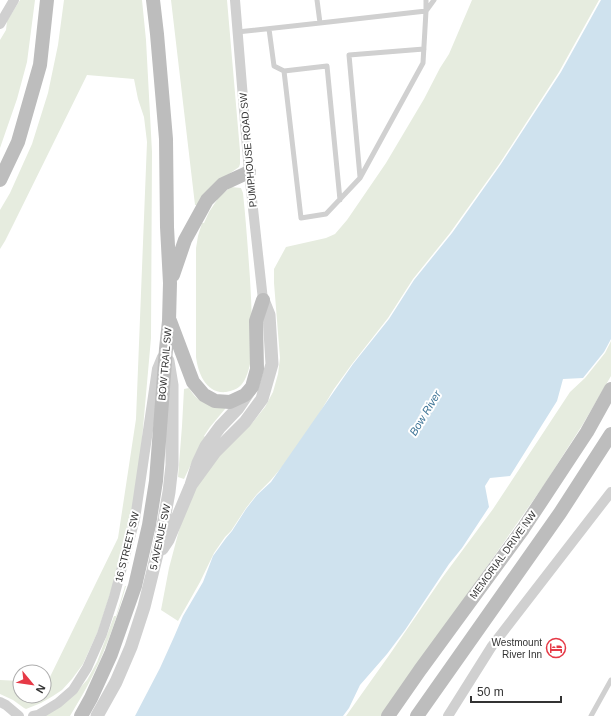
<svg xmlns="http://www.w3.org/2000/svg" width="611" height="716" font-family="Helvetica,sans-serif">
<rect width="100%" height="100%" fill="#fff"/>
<path fill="#e6ecdf" d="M20 0H35L27 62 17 99 0 148V40L6 30 7 21Z
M64 0H142L146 40 152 152 151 338 140 462 134 500 124 544 112 588 98 631 83 664 72 679 62 690 53 696 41 703 26 709 24 708 13 700 0 694V680L20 681V696H44V683H47L118 538 136 419 147 142 144 117 138 99 134 79 87 75 14 223 5 241 0 249V210L10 193 32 144 48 93 58 45Z
M171 0H227L240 151V164L239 167 229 174 198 205H195Z
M472 0H599L559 72 500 163 450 233 413 279 388 318 352 364 334 389 299 447 270 481 257 494 246 508 231 531 225 537 214 553 200 582 178 621 161 610 169 568 178 534 185 510 195 488 220 454 253 422 265 407 273 392 278 374 280 358 274 283V269L286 247 326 238 335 234 347 220 386 163 424 99 440 68 449 54Z
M231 187 241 188 243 193C246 222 248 250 250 279 251 297 252 315 252 334 252 340 252 346 252 352 251 361 248 377 242 384 238 389 232 391 226 392 206 394 198 373 196 357V248L198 236 202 223H204L209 212 217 200 216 199Z
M611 341V376L583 424 544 485 382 716H346L390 654 442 578 493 509 570 392 585 378 605 353Z
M189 388C198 403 207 405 224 406L225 409 210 427 204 436 206 438 193 460 184 479 178 477 182 426 184 389Z
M125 586H126C117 616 108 645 94 673 87 688 78 702 70 716H41L79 689 87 680 97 662 114 616H116Z"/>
<path fill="#cfe2ee" d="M601 0H611V339L604 352 583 378 563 379 557 401 510 476 490 478 485 486 489 507 462 548 449 564 405 630 387 654 360 685 349 708 343 716H135L160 668 174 637 183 616 203 582 213 556 226 538 232 531 246 509 257 495 271 482 353 364 389 319 414 280 452 233 501 164 561 72Z"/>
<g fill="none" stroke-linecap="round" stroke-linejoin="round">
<path stroke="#d0d0d0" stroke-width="5" d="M426 0V10
M426 11 434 0
M320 23 426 11 423 63 360 178 326 214 301 218 284 71 327 66 340 200
M269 29 274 66 284 71
M237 32 320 23 317 0
M360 177 349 55 424 49
M591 716 611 680"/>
<path stroke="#d0d0d0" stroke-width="10" d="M235 0 249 172 263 300
M0 24 14 0
M0 702 6 705 19 716
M33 716 38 715 58 703 73 690 87 668 102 634 114 597 135 519 157 369 162 357
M448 716 492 646 611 492"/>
<path stroke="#d0d0d0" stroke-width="13" d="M191 485 215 452 245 422 262 399 272 364 269 315 263 300
M162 549 168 540 191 485 198 463 206 446 220 427 238 408 250 390
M97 716 116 682 131 647 144 607 160 542 169 492 172 465V385L168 361"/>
<path stroke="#bdbdbd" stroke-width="14" d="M0 180 18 142 40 65 47 0
M173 275 185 240 207 200 223 184 249 172
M170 321 193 382 204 395 215 401 230 402 245 395 252 387 257 369 256 321 263 300
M81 716 91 698 111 654 135 586 149 525 156 481 166 349 169 321 170 283 167 227 166 139 157 34 153 0
M388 716 420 670 523 529 587 432 611 389
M417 716 560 513 611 434"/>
</g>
<defs>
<g id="hotel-ring" transform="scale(1)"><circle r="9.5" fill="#fff" stroke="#e63946" stroke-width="1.5"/><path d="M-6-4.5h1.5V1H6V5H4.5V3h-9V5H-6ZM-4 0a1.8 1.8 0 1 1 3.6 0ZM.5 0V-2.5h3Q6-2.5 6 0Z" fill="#e63946"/></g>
</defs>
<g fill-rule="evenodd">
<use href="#hotel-ring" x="556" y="648"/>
</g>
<g text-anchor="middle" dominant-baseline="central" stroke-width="4" stroke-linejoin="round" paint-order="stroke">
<g font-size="10" fill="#333" stroke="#fff">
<text transform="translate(248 150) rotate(-95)">PUMPHOUSE ROAD SW</text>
<text transform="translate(165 364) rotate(-85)">BOW TRAIL SW</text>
<text transform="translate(160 537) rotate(-78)">5 AVENUE SW</text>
<text transform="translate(127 547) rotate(-76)">16 STREET SW</text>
<text transform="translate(503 555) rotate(-54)">MEMORIAL DRIVE NW</text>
</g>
<g font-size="10" fill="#333" stroke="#fff" text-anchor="end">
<text x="542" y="642">Westmount<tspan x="542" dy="12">River Inn</tspan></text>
</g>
<g font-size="11" font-style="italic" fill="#3f7597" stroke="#fff">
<text transform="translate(425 413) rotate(-59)">Bow River</text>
</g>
</g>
<g transform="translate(32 684) rotate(119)"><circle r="19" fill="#ffffff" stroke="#adadad"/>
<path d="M0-3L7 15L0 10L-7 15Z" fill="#e63946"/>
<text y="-6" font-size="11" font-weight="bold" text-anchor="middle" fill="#333333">N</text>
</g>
<path d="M471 696v6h90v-6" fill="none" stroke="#333333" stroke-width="2"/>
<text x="477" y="696" font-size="12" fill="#333333" stroke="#ffffff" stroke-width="3" paint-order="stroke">50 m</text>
</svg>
